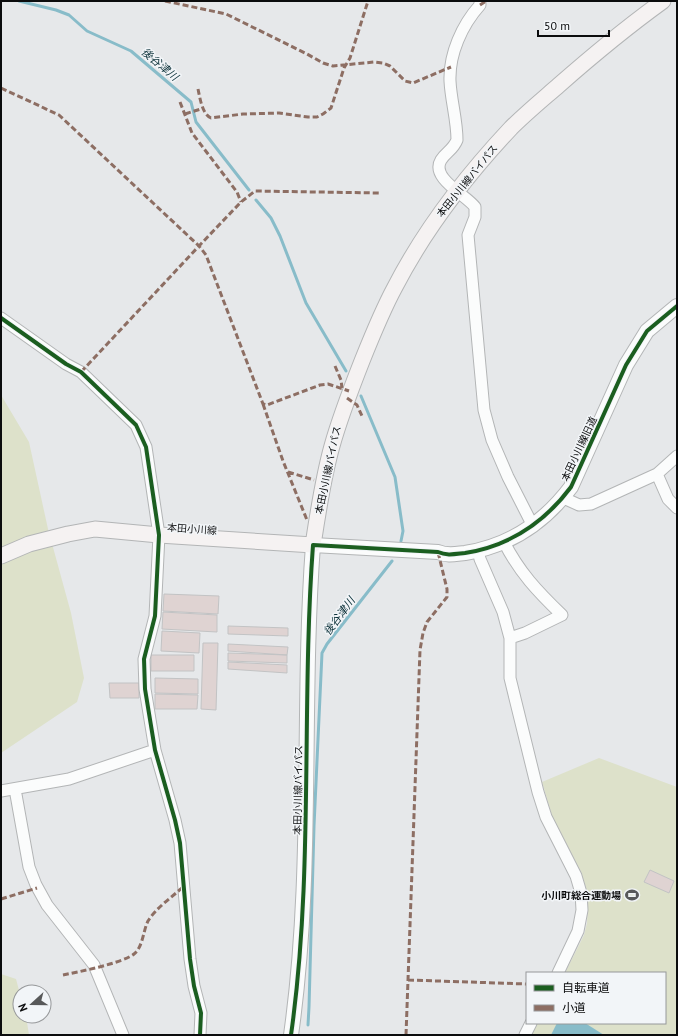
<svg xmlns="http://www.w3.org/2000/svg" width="678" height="1036" font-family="'PT Sans','Noto Sans JP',sans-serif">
<rect width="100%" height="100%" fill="#e6e8ea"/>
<path fill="#dde1ca" d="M1 395 29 442 48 529 71 613 84 678 77 702 1 753Z
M599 758 677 787V1035H529L535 1023H665V973H565L584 935 587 923 588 901 586 888 581 872 552 816 542 782Z
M1 974 16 979 20 994V1016H26L29 1035H1Z"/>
<path fill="#88bcc9" d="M557 1023H585L604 1035H551Z"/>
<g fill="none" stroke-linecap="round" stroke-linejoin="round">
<path stroke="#88bcc9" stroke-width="3" d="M19 1 56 10 69 15 87 31 131 51 191 102 196 122 249 190
M256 200 271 218 280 236 306 303 346 371
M361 396 395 477 403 531 401 541
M308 1025 309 1007 314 826 322 653 327 644 392 561"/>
</g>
<path fill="#dfd3d2" stroke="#c2c3c4" d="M164 594 219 596 218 614 163 611Z
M163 612 217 615V632L162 629Z
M228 626 288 628V636L228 634Z
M162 631 200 633 199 653 161 651Z
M203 643H218L216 710 201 709Z
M228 644 288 647 287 655 228 651Z
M228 653 287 655V663L228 661Z
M151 655H194V671H151Z
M228 662 287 665V673L228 669Z
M155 678 198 679V694L155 693Z
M109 683H139V698H110Z
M155 694 198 695 197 709H155Z
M650 870 674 881 669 893 644 882Z"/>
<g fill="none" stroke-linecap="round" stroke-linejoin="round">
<g stroke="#b3b5b6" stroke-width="13">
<path id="minor" d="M480 1V5C462 25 449 54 450 81 451 101 457 120 457 140 453 150 446 152 441 160 430 178 466 195 475 207V217L468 235 484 410 492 440 508 477 533 526
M1 318 66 364 81 372 136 425 146 447 159 535 155 616 144 659 145 689 155 750 175 820 180 843 190 959 194 986 201 1013 200 1035
M657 474 668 499 677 508
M564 496 568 500 579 505 591 504 657 474 677 456
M504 542C519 572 538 592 562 615L525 633 510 638
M478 551 480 559 503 612 510 638V678L538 792 546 817 576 876 581 893 582 910 578 931 558 973
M15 789 29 867 36 885 47 905 94 965 123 1035
M1 791 69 779 155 750
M525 1035 531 1023"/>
</g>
<g stroke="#b3b5b6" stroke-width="16">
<path id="tertiary" d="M291 1035C314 873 301 708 313 545L438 552C447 556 455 554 465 553 509 546 544 523 571 487L626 365 647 331 677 306"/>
</g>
<g stroke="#b3b5b6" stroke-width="17">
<path id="secondary" d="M1 556 29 544 68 534 95 529 159 535 313 545C318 512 323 478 332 446 340 417 351 389 362 361 372 336 382 311 395 287 425 229 466 176 511 128 526 113 543 99 559 85 592 56 627 27 663 1"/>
</g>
<use href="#minor" stroke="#fbfcfc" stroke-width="11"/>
<use href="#tertiary" stroke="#fbfcfc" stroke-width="14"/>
<use href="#secondary" stroke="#f5f2f2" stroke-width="15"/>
<path stroke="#8d6e63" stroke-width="3" stroke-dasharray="6 3" stroke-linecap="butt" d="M165 1 226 14 307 54 323 63 333 66 374 62 383 63 390 66 405 81 413 83 451 67
M480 5 486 1
M1 88 59 115 199 246 206 255 263 404 267 405 320 385 328 384 349 391
M198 89C200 98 202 114 211 118L243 114 279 113 308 117H317L323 114 331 108 344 68 350 58 368 1
M180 102 192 133 237 192 241 202
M185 114 204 108
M335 366 341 380 342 388
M81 372 199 246 241 202 255 191 380 193
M347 398 357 405 362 416
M263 404 283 461 307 520
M288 472 314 480
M1 899 37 888
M63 975C78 972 123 963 134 954 143 947 143 931 148 921 156 908 172 897 183 887
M408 980 527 984
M406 1035 420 650 423 633 427 622 447 597V589L438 552"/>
<g stroke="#f2f5f8" stroke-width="6">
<path id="cycleway" d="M1 318 66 364 81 372 136 425 146 447 159 535 155 616 144 659 145 689 155 750 175 820 180 843 190 959 194 986 201 1013 200 1035
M291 1035C314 873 301 708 313 545L438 552C447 556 455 554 465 553 509 546 544 523 571 487L626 365 647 331 677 306"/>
</g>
<use href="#cycleway" stroke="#1b5e20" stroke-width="4"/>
</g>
<defs>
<g id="stadium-bare" transform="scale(1.08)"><path d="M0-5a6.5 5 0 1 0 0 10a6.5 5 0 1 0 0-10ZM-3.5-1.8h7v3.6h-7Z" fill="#58595a" stroke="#f2f5f8" stroke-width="2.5" paint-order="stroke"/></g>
</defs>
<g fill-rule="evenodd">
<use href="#stadium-bare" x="632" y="895"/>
</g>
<g text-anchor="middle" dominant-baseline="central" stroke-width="3" stroke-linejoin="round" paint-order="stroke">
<g font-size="10" fill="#0b0c0d" stroke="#f2f5f8">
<text transform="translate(467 181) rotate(-51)">本田小川線バイパス</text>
<text transform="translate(579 449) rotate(-65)">本田小川線旧道</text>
<text transform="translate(328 470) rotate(-78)">本田小川線バイパス</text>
<text transform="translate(192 529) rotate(4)">本田小川線</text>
<text transform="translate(298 790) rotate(-89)">本田小川線バイパス</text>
</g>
<g font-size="10" font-weight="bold" fill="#0b0c0d" stroke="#f2f5f8" text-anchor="end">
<text x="621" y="895">小川町総合運動場</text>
</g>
<g font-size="11" font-style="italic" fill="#0d323a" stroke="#f2f5f8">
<text transform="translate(160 64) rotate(40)">後谷津川</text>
<text transform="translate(339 616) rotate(-53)">後谷津川</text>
</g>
</g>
<rect width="678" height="1036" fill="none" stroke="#0b0c0d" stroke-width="4"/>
<rect x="526" y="972" width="140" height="52" fill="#f2f5f8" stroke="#96989a"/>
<rect x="534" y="985" width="20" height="6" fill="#1b5e20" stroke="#96989a"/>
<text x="562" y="992" font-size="12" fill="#0b0c0d">自転車道</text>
<rect x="534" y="1005" width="20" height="6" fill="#8d6e63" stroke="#96989a"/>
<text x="562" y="1012" font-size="12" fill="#0b0c0d">小道</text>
<g transform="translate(32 1004) rotate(249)"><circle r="19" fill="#f2f5f8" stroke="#96989a"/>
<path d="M0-3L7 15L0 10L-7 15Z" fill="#58595a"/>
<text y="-6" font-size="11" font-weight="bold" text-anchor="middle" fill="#0b0c0d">N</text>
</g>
<path d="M538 30v6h71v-6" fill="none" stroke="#0b0c0d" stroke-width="2"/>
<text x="544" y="30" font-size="12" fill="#0b0c0d" stroke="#f2f5f8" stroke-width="3" paint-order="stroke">50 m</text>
</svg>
